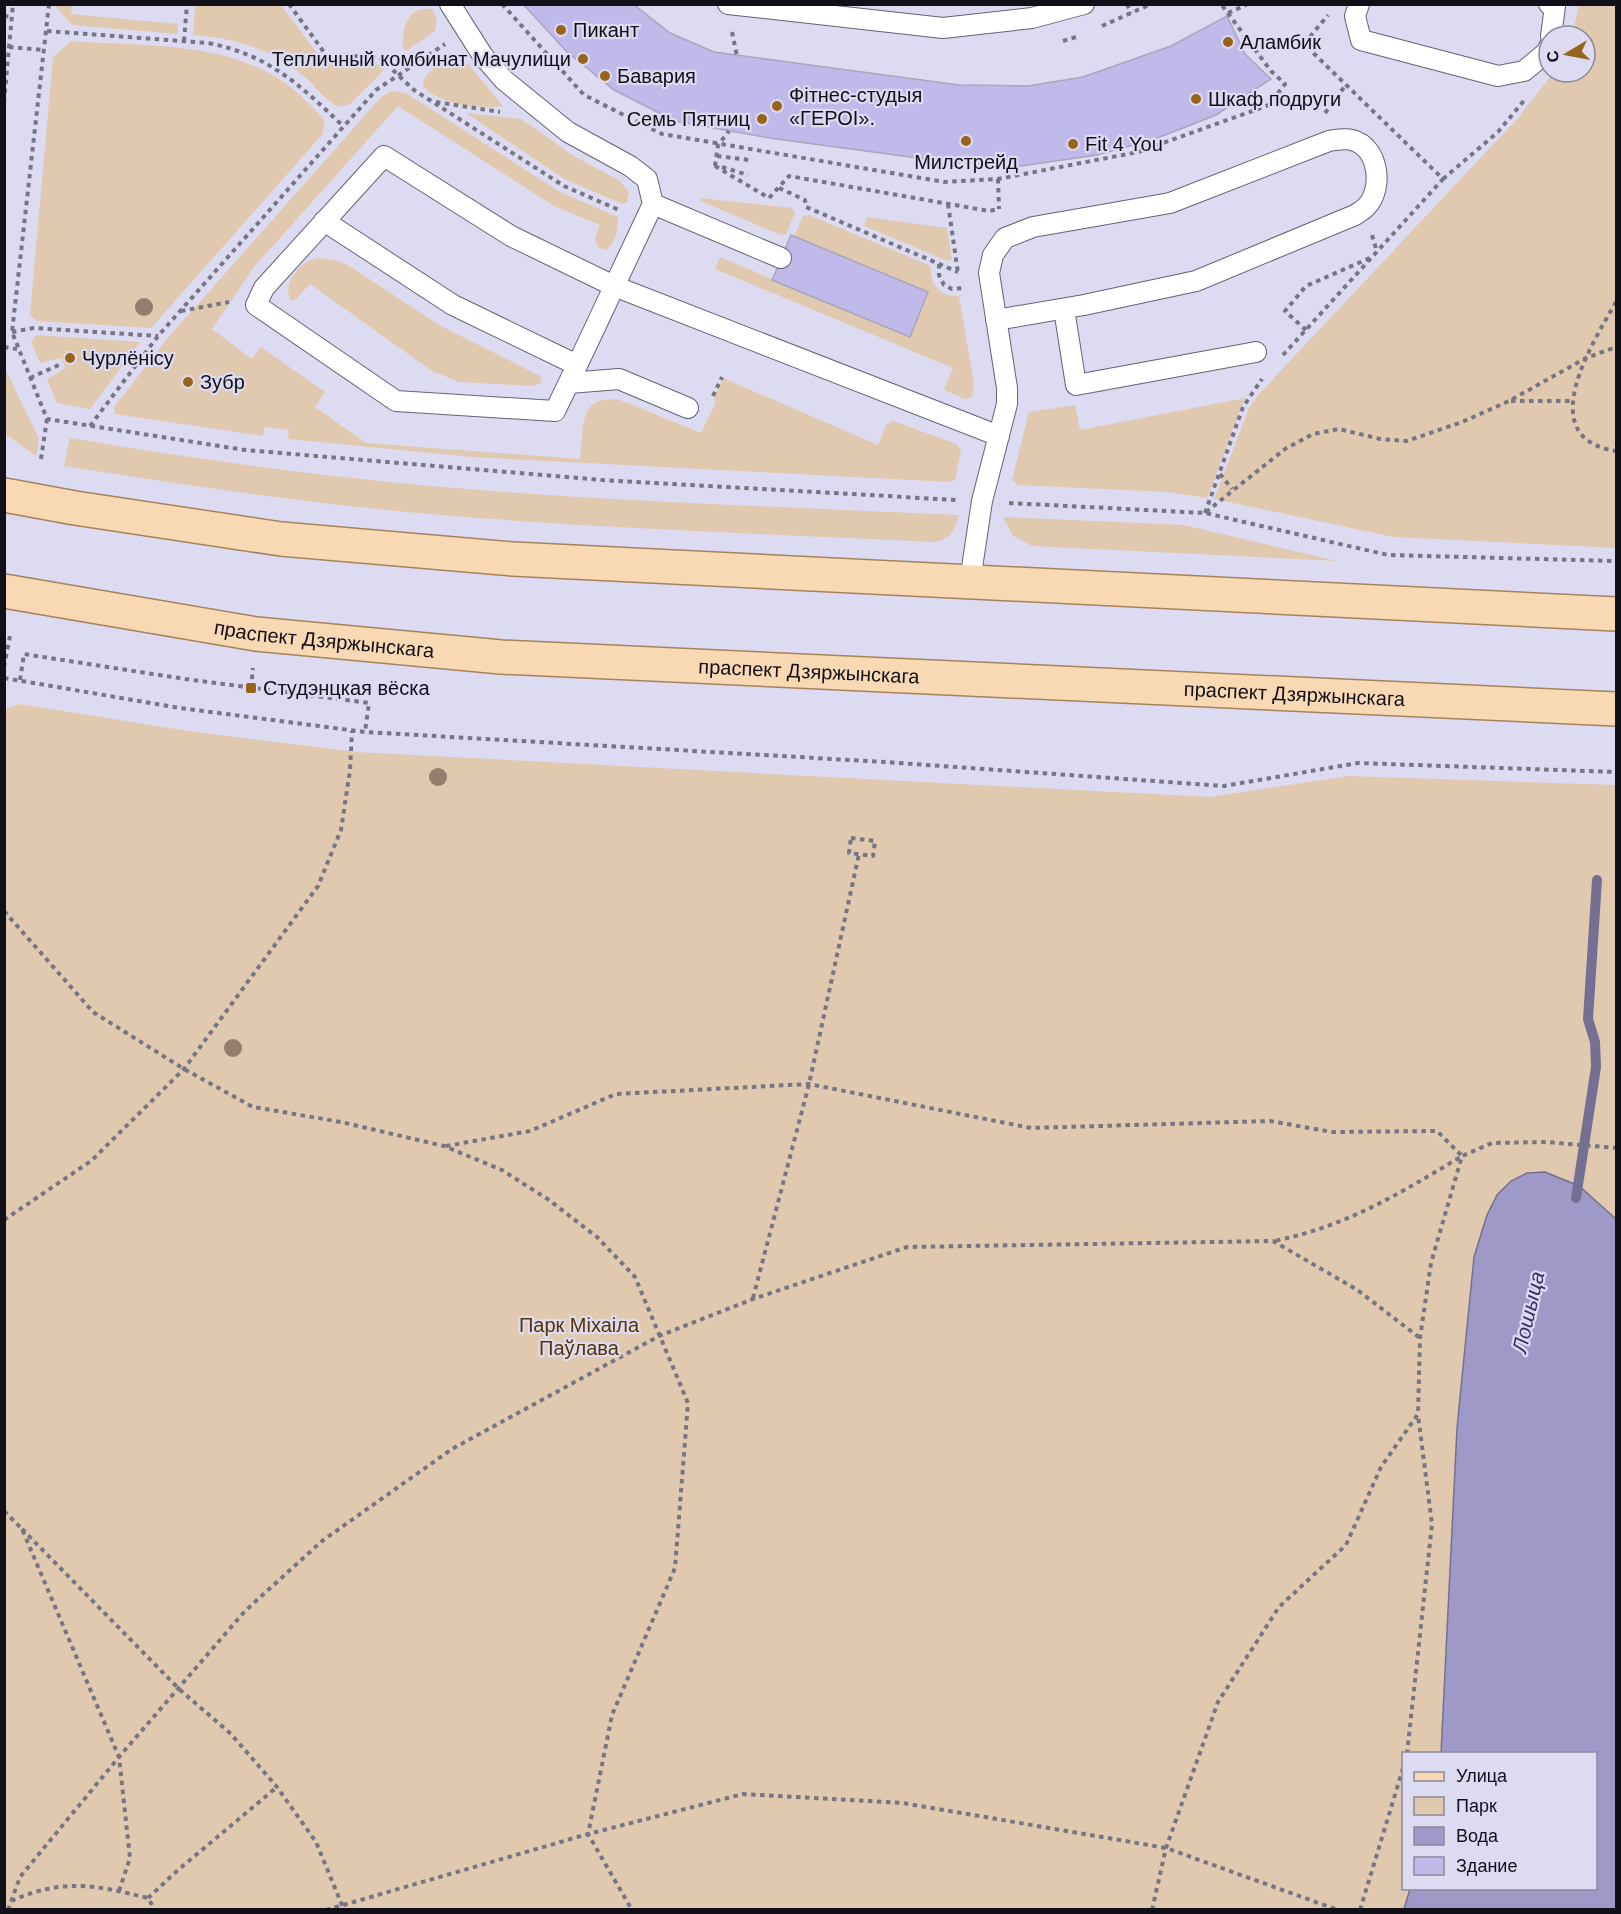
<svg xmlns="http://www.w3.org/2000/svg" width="1621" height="1914" font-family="Arial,sans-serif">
<rect width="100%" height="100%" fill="#dddbf2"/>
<path fill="#e0c9af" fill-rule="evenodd" d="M57 5H72L71 14 178 24V34L72 25 57 8Z
M195 5H281L323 61 376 63 384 70 350 104 338 107C325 100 315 86 304 76 274 50 232 37 193 35Z
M1579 5H1616V548L1394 537 1214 499 1249 408 1259 394 1517 119 1554 72H1585V36H1572Z
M432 9 437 20 435 31 406 51 403 49C402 29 406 6 432 9Z
M71 41C150 47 242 39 303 98 311 106 320 113 325 122L322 135 151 328 37 321 30 315 53 57Z
M458 60 468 64 503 106C480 110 440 104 423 87 422 71 444 61 458 60Z
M392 91 406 93 560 192 618 217C618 228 616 243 606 250L598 247 595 238 600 225 554 206 398 106 254 267 212 329 252 359 261 347 325 392 315 407 366 443 580 459C584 430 577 393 620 400L701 433 716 402 714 399 723 378 878 445 886 425 893 421 957 444 961 451 955 480 949 482 472 457 288 439 289 430 264 427 263 436 115 414 114 407 167 339 382 96Z
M466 113 521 119 574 156 620 181 629 193 627 202 623 204 566 180Z
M701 198 792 208 795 213 786 234 781 235 700 201Z
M809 215 931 266C929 284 940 297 959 296L974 385 972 397 965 399 944 390 953 368 715 269 720 257 910 337 928 292 794 236 803 216Z
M867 217 947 228 952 259 948 261 864 226Z
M318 258 335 260 348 265 439 325 540 376 542 383 532 386 459 382 432 371 310 284 294 301 290 300C283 282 300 261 318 258Z
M36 335 140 342 90 409 57 403 47 379 66 368 61 358 40 363 31 342Z
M5 368 39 439 36 456 5 434Z
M1245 398 1207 498 1168 492 1018 485 1012 480 1029 412 1075 405 1080 430Z
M70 438C176 456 282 471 389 482 578 501 769 506 959 515 955 530 950 540 934 542 752 533 569 528 387 510 279 499 171 483 64 466Z
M1003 517 1184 525 1337 561 1032 546 1013 536Z
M20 704 188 731 356 752 1210 797 1348 776 1616 785V1909H5V709ZM1404 1754H1596V1888H1404Z"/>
<path fill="#9f99c8" stroke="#747093" stroke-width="1.5" d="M1545 1172 1579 1186 1616 1219V1909H1404L1410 1889 1596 1888V1754L1441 1753 1457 1428 1474 1257 1487 1215 1497 1195 1511 1181 1527 1173Z"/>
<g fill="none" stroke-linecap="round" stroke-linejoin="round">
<path stroke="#747093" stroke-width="10" d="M1576 1198 1596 1067 1595 1042 1588 1019 1597 880"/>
</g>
<path fill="#bfbaea" stroke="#a8a6bc" stroke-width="1.5" d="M523 4H633L670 33 714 52 959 85 1028 86 1083 77 1171 46 1227 16 1245 54 1271 79 1216 115 1155 139 1097 155 1021 166 955 163 769 138 675 121 614 90 566 51Z
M791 235 928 292 910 337 772 280Z"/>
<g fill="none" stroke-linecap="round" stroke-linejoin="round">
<g stroke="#646275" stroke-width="22">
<path id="service" d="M450 4 483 56 504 80 568 132 630 166 647 179 653 204 781 258
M728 4 943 28 1032 18 1084 4
M1359 4 1355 16 1361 40 1498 76 1524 71 1548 51 1549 47
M1549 4 1555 6 1551 36
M653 204C620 273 589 342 555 411L396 401 256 305 264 288 384 156 511 236 614 286 999 436
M324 221 453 305 577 365
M1064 309 1076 385 1256 352
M569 383 619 379 688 408
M970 581 982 501 1007 404V388L989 273 993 255 1005 238 1033 227 1170 203 1329 141C1336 140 1345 138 1352 140 1379 147 1384 189 1366 207 1363 210 1358 213 1355 215L1196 281 1084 305 996 320"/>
</g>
<g stroke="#a5825c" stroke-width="36">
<g id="primary">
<path d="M4 495 75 508 281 539 513 559 1616 614"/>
<path id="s1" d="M4 591 256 634 501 657 1616 709"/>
</g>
</g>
<path stroke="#767584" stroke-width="4" stroke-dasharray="4.5 4.5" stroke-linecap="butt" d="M49 4 12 332 47 419 245 450 602 480 957 500
M289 4 326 55 379 57 414 90 564 186 619 210
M502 4 584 95 662 134 945 182 998 179 1138 152 1269 105 1285 84 1271 71 1221 4
M1127 4 1131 13
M1228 13 1248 4
M4 16 12 17
M1102 26 1151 4
M47 31 208 43C269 55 300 85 343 126
M732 32 737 56
M184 41 187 4
M1063 41 1079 36
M9 47 44 50
M4 102 13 4
M436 102 500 112
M1325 113 1345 86
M717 156 749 160
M715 166 769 198 789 176 989 211 999 209
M715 166 718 145 729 131
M722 167 748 175
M998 179 999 209
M1443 179 1498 132 1526 98
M779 188 805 200 806 207 958 272
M948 204 958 273
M1372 235 1377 252
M939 264V275L944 285 952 289 964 288
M1616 302C1592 344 1532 438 1616 451
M181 311 229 302
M1306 330 1285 311 1306 286 1370 258
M12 332 34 328 158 336
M4 347 17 349
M1283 355 1443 179 1304 44 1328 15
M30 378 61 364
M713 396 722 377
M1511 401H1571
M90 426 158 336 376 90 445 44
M41 459 47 419
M1220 474 1232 489
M1009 503 1205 513 1388 555 1616 561
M1206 512 1285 449 1313 434 1339 429 1380 439 1407 441 1462 422 1509 401 1586 358 1616 347
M1205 513 1243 407 1262 379
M4 667 10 636
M4 678 180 708 365 732 885 762 1224 786 1358 763 1616 772
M20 680 24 654 185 679 369 703 365 732
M251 688 253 668
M851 838 875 841 873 856 849 853Z
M4 911 93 1012 184 1069 253 1107 341 1122 444 1146 502 1170 549 1200 597 1237 635 1277 688 1403 675 1568 612 1715 588 1834 632 1910
M446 1146 530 1131 616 1094 809 1084 1031 1128 1270 1121 1332 1132 1437 1131 1462 1156C1399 1194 1347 1226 1274 1241
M4 1220 91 1161 184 1069 318 886 341 830 350 770 352 731
M753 1298 809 1084 859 854
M4 1511 22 1529 119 1757 130 1858 119 1891
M22 1529 179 1689 231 1734 277 1787 316 1842 344 1910
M1407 1754 1432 1524 1418 1415
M148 1898 178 1870 277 1787
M11 1901C63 1878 95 1885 148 1898L155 1910
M8 1910 20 1877 119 1757 245 1611 322 1541 452 1449 659 1336 753 1299 907 1247 1273 1241 1356 1289 1420 1338
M326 1910 588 1834 743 1794 903 1803 1166 1848 1338 1910
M1152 1910 1166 1848 1218 1702 1279 1607 1346 1545 1381 1467 1418 1414 1420 1338 1431 1263 1462 1156 1492 1143 1546 1142 1616 1148
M1360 1910 1404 1765"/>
<use href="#service" stroke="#fff" stroke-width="20"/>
<use href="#primary" stroke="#f9d9b3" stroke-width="33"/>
</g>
<g fill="#937f6d">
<circle cx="144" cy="307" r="9"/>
<circle cx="438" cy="777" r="9"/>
<circle cx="233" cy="1048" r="9"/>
</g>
<g fill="#986419" stroke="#dddbf2" stroke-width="2">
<circle cx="561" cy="30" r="6"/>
<circle cx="1228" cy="42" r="6"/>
<circle cx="583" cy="59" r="6"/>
<circle cx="605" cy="76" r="6"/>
<circle cx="1196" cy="99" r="6"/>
<circle cx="777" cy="106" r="6"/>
<circle cx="762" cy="119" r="6"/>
<circle cx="966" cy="141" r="6"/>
<circle cx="1073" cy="144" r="6"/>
<circle cx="70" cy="358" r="6"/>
<circle cx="188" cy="382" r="6"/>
<rect x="245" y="682" width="12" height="12" rx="3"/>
</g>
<g text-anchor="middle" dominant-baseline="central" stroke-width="4.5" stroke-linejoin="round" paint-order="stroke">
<g font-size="20" fill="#111018" stroke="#dddbf2" text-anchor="start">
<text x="573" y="30">Пикант</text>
<text x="1240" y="42">Аламбик</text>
<text x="571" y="59" text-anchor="end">Тепличный комбинат Мачулищи</text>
<text x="617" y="76">Бавария</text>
<text x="789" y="95">Фітнес-студыя<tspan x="789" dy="23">«ГЕРОІ».</tspan></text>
<text x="1208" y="99">Шкаф подруги</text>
<text x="750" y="119" text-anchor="end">Семь Пятниц</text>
<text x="1085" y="144">Fit 4 You</text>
<text x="966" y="162" text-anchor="middle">Милстрейд</text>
<text x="82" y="358">Чурлёнісу</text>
<text x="200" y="382">Зубр</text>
<text x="263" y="688">Студэнцкая вёска</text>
</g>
<g font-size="20" fill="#111018" stroke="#dddbf2">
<text stroke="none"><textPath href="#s1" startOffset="324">праспект Дзяржынскага</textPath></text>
<text stroke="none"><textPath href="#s1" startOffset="810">праспект Дзяржынскага</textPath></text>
<text stroke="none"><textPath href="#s1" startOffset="1296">праспект Дзяржынскага</textPath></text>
</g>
<g font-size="20" fill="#563400" stroke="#dddbf2">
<text x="579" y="1325">Парк Міхаіла<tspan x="579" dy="23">Паўлава</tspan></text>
</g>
<g font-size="21" font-style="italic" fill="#3a2e68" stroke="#dddbf2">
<text transform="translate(1528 1312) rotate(-77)">Лошыца</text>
</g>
</g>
<rect width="1621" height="1914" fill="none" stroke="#111018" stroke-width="12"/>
<rect x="1402" y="1752" width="195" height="138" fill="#dddbf2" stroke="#8b8a9b" stroke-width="1.5"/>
<rect x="1414" y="1772" width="30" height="9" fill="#f9d9b3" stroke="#8b8a9b" stroke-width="1.5"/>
<text x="1456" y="1782" font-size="18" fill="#111018">Улица</text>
<rect x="1414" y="1797" width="30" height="18" fill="#e0c9af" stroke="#8b8a9b" stroke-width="1.5"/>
<text x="1456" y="1812" font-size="18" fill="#111018">Парк</text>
<rect x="1414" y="1827" width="30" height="18" fill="#9f99c8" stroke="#8b8a9b" stroke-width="1.5"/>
<text x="1456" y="1842" font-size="18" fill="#111018">Вода</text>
<rect x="1414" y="1857" width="30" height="18" fill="#bfbaea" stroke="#8b8a9b" stroke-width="1.5"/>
<text x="1456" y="1872" font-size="18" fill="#111018">Здание</text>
<g transform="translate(1567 54) rotate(260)"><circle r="28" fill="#dddbf2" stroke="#8b8a9b" stroke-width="1.5"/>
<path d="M0-4.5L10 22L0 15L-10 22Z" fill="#986419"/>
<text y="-9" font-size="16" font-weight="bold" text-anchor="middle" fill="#111018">С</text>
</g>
</svg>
